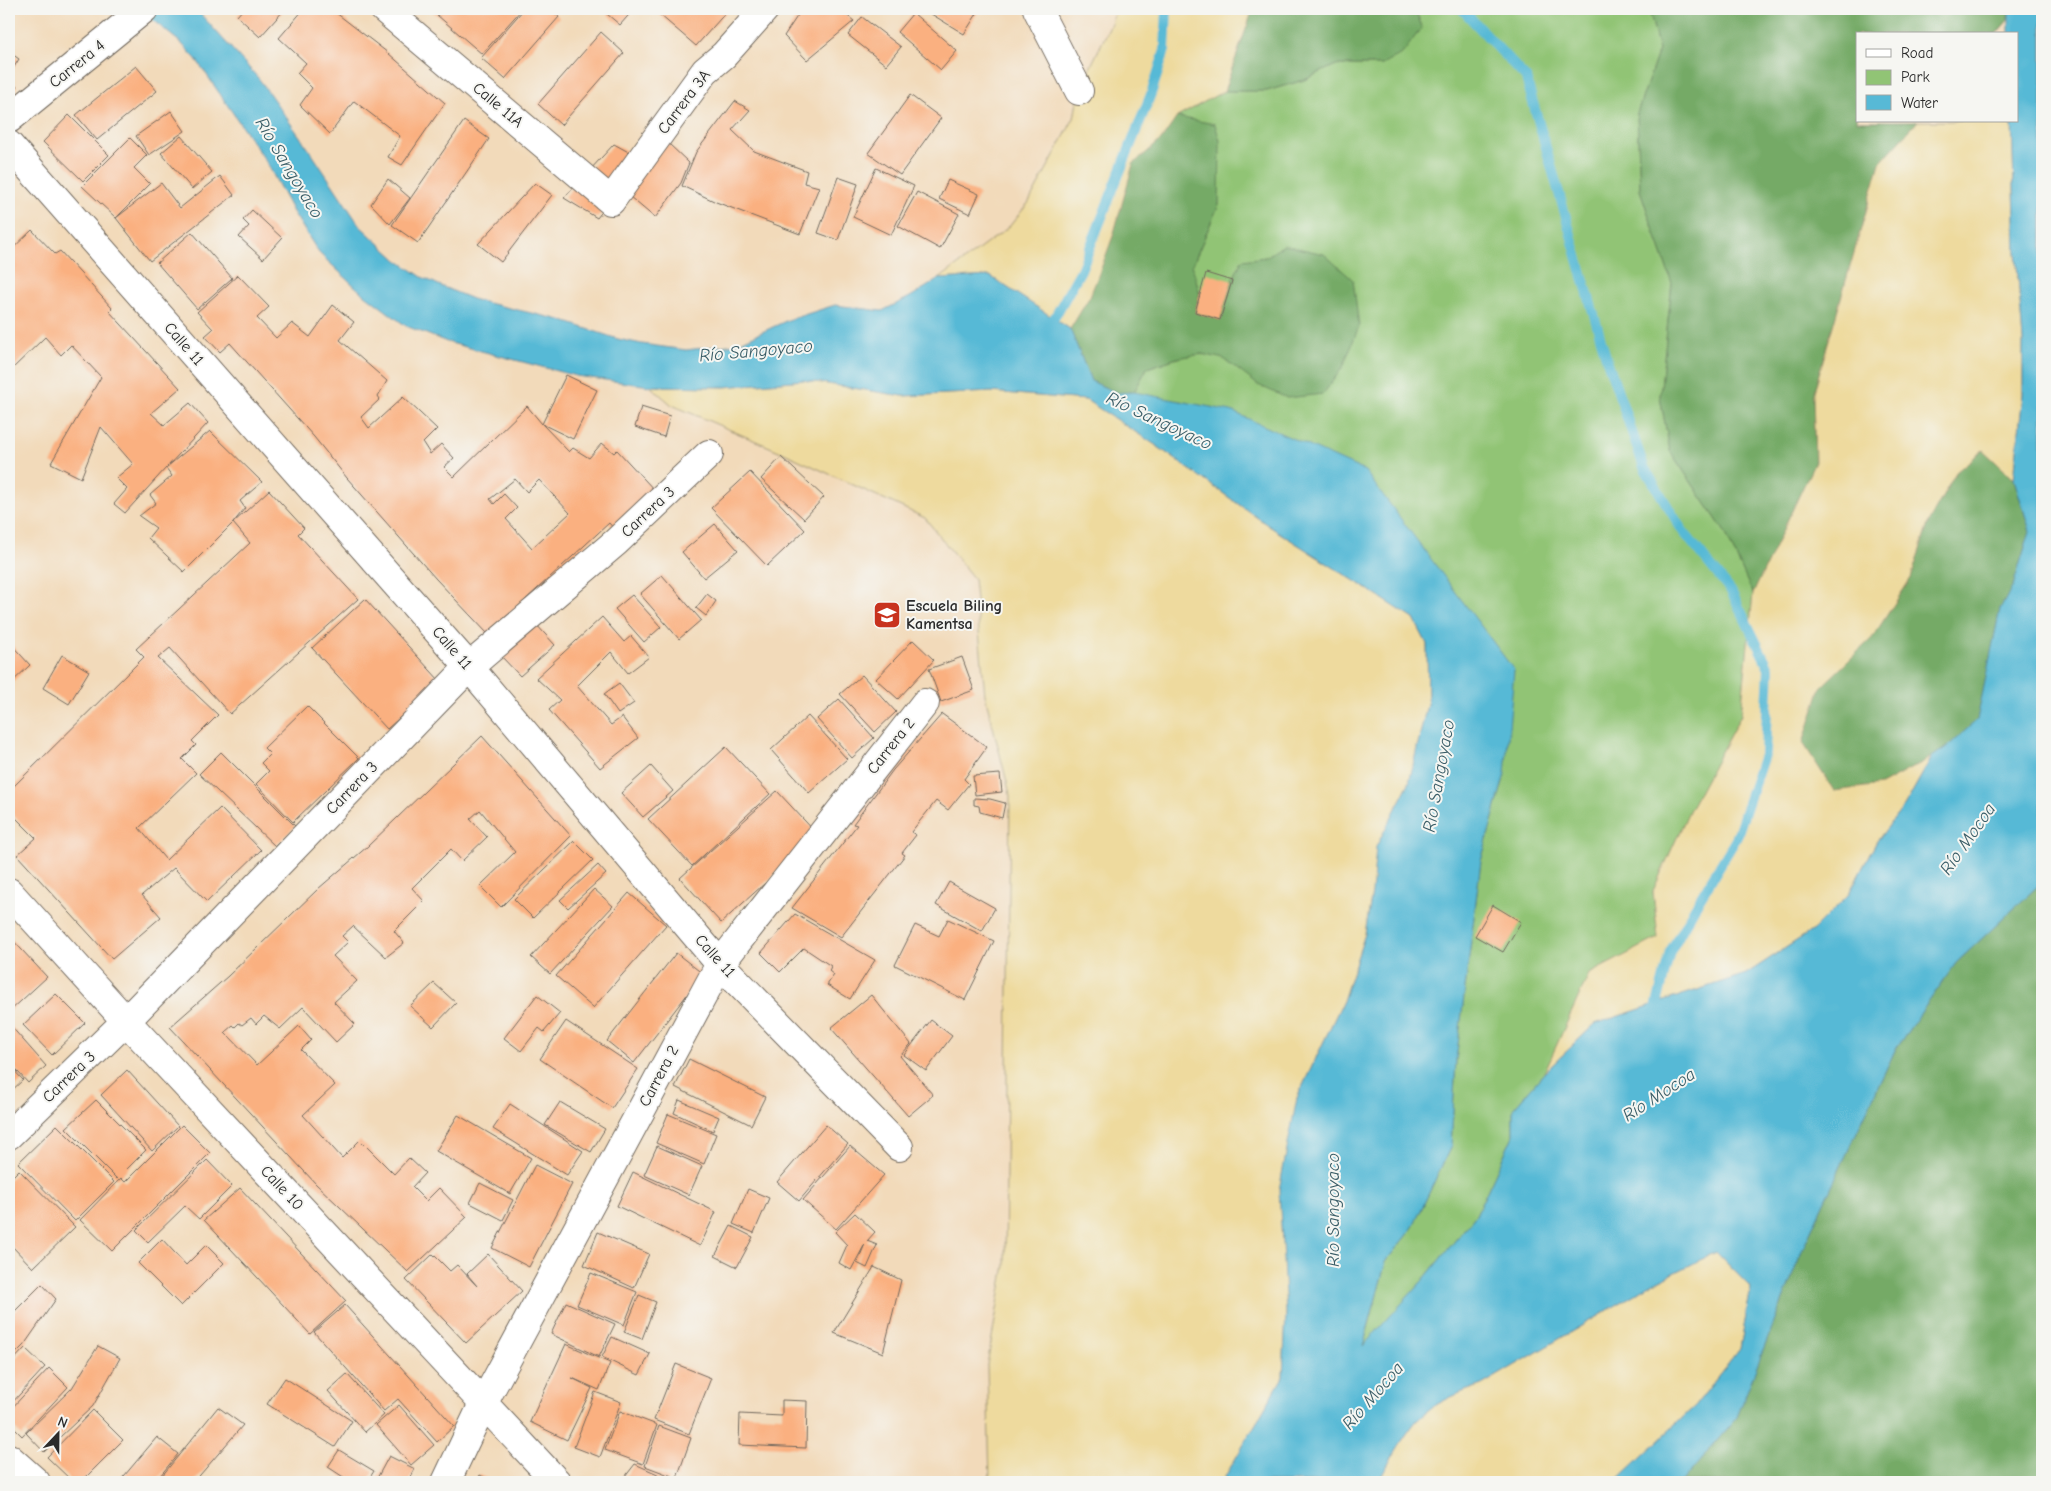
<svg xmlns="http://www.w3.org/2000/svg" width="2051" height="1491" font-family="'Comic Neue',sans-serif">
<rect width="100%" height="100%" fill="#f6f6f2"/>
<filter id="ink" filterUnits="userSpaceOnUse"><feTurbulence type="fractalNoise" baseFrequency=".02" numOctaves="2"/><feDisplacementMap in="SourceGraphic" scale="10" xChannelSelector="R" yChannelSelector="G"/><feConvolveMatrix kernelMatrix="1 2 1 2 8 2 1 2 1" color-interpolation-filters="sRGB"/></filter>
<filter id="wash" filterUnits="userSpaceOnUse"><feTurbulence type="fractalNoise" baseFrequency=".0096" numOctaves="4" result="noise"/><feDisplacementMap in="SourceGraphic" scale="20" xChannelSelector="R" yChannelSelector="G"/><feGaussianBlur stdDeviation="1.12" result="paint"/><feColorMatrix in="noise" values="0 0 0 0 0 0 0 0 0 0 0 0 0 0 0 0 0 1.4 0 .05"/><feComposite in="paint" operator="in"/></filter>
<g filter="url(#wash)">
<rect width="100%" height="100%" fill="#f2daba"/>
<path fill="#91c475" stroke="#5e7850" d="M1415 9H1649L1659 50 1637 113 1640 190 1672 283 1660 396 1670 451 1725 532 1753 594 1741 715 1689 811 1653 891 1658 938 1589 974 1544 1073 1513 1109V1136L1476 1215 1423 1280 1363 1347 1386 1261 1413 1227 1451 1146 1456 1060 1481 861 1505 774 1134 392 1147 368C1171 360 1199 348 1224 359 1236 364 1248 377 1258 385L1284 245 1266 257 1242 261 1232 281 1220 320 1195 312 1200 294 1192 266 1219 204 1194 121 1177 117 1224 91H1267L1304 80 1336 65H1382L1422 27Z"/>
<path fill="#74aa66" stroke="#506a48" d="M1253 9H1415L1422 27 1403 53 1382 65H1336L1304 80 1267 91H1224Z
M1649 9H2009L2008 20 1996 34H1857V121H1918L1880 163 1813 395 1815 462 1753 594 1725 532 1670 451 1660 396 1672 283 1640 190 1637 113 1659 50Z
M1177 117 1215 124 1220 141 1219 204 1192 266 1200 294 1195 312 1220 320 1232 281 1242 260 1266 257 1284 245 1324 254 1353 280 1359 326 1343 367 1323 394 1287 398 1258 385 1224 359 1202 354 1177 358 1147 368 1134 392 1117 393 1091 381 1070 329 1090 296 1113 236 1133 164 1161 140Z
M1983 450 2014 479 2030 531 2013 586 2000 609 1977 721 1948 746 1932 757 1881 785 1834 791 1803 743 1820 687 1872 638 1911 578 1929 521 1956 472Z
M2042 882V1482H1682L1737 1417 1806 1241 1896 1048 1956 963Z"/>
<path fill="#eeda9e" stroke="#8c8264" d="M1116 9H1253L1224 91 1177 117 1161 140 1133 164 1113 236 1103 263 1090 296 1070 329 990 276 939 279 1009 227 1029 202 1074 118 1079 91 1110 26Z
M1918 121H2012L2016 252 2023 340V394L2014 479 1983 450 1956 472 1929 521 1911 578 1872 638 1821 687 1803 743 1834 791 1881 785 1932 757 1905 805 1877 841 1848 895 1813 930 1746 974 1595 1024 1544 1073 1589 974 1658 938 1653 891 1689 811 1741 715 1753 594 1815 462 1813 395 1880 163Z
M803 380 903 396 992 392 1086 400 1154 444 1269 526 1414 619 1427 644 1428 700 1409 783 1396 808 1372 893 1365 934 1343 1001 1297 1098 1283 1377 1222 1482H990L987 1365 1005 1265 1010 794 985 695 974 579 925 518 786 454 672 405 650 386 724 387Z
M1716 1252 1751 1288 1740 1349 1695 1406 1619 1480 1615 1482H1378C1390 1461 1402 1438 1418 1419 1430 1405 1462 1391 1480 1386L1650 1285Z"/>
<path fill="#57b9d6" stroke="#417280" d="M139 9H196L259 79 308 148 360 226 397 260 422 277 443 287 475 300 557 319 618 339 642 344 686 350 736 344 788 320 835 305 882 311 910 297 939 279 990 276 1070 329 1091 381 1117 393 1134 392 1231 411 1365 471 1514 670 1505 774 1481 861 1456 1060 1451 1146 1413 1227 1386 1261 1363 1346 1423 1280 1476 1215 1513 1136V1109L1544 1073 1595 1024 1746 974 1813 930 1848 895 1877 841 1905 805 1932 757 1948 746 1977 720 2000 609 2013 586 2030 531 2014 479 2023 394V340L2016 252 2012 121H2017V34H2009V9H2042V882L1956 963 1896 1048 1806 1241 1737 1417 1682 1482H1615L1695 1406 1740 1349 1751 1288 1716 1252 1650 1285 1480 1386C1462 1391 1430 1405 1418 1419 1402 1438 1390 1461 1378 1482H1222L1283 1377 1286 1313 1279 1190 1297 1098 1343 1001 1365 934 1372 893 1376 847 1409 783 1428 700 1427 644 1414 619 1269 526 1154 444 1086 400 992 392 903 396 803 380 724 387 650 386 576 376 447 342 406 326 360 291 319 253 293 212 267 163 196 59 181 43Z"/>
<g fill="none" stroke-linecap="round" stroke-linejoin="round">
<path stroke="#57b9d6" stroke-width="10" d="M1462 9 1526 78 1606 357 1644 467 1682 530 1731 591 1769 668 1765 752 1736 839 1695 907 1670 952 1654 1016
M1047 331 1081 270 1151 94 1165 50 1167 9"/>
</g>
<g id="blocks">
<path fill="#fab080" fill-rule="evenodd" d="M243 9H285L260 37 237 16Z
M304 9H331L388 53 445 103 402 165 388 157 400 136 354 101 330 134 300 105 312 88 297 73 306 63 279 38Z
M430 9H522L482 54Z
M524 9H550L559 17 505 79 481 58Z
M601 9H634L620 25Z
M653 9H729L696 46Z
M802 9H839L854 21 807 60 784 36Z
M923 9H980L964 34Z
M913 13 957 51 941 70 897 32Z
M862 17 901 47 886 65 848 35Z
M601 32 624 53 561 125 538 104Z
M9 52 19 59 9 75Z
M136 66 157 91 97 140 76 115Z
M9 78 17 87 9 94Z
M910 95 941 118 900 175 868 153Z
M735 101 750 110 732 130 754 151 807 171 804 183 819 187 800 234 716 202 682 186 696 152Z
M171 111 185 131 149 155 136 136Z
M69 115 109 155 83 181 43 142Z
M464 121 489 139 418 243 392 225Z
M181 136 212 172 192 189 161 153Z
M130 138 147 155 134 168 150 184 116 218 82 186Z
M668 143 689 163 681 183 655 218 623 191Z
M614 144 643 160 597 218 564 198Z
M876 168 914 186 891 235 853 217Z
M220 176 234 195 150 261 116 218 161 183 180 208Z
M838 177 858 184 838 240 818 233Z
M388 179 410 198 390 224 371 204Z
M948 180 979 194 970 214 939 199Z
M535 183 552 195 501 262 478 244Z
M917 192 959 214 940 249 898 226Z
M252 210 282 238 263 259 239 237 249 226 243 220Z
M32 230 55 254 60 251 112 308 109 311 180 388 151 413 164 425 190 403 208 423 167 467 210 431 262 482 240 501 245 508 233 523 184 572 148 538 156 528 139 516 156 503 150 495 172 476 166 468 125 513 114 504 127 489 116 478 133 464 101 427 81 478 51 463 101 377 71 345 61 355 45 337 9 372V252Z
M192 232 232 278 197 309 157 263Z
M1206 273 1232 281 1220 320 1195 312Z
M238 275 269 307 257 318 276 338 292 323 310 337 333 305 354 322 340 340 387 381 378 396 380 399 361 417 369 428 403 397 437 429 423 443 430 454 441 444 454 458 444 467 454 477 527 406 542 424 566 375 597 390 573 439 542 424 569 452 573 448 589 458 602 443 614 453 617 450 656 492 615 530 609 523 488 634 436 579 347 478 314 437 230 343 220 352 205 336 213 329 197 312ZM515 479 527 492 539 480 570 513 532 548 506 519 517 508 504 494 494 504 490 499Z
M641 407 670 416 664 437 635 427Z
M781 457 824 497 804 519 761 479Z
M750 472 805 530 767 566 711 508Z
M269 490 304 528 298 534 358 599 230 714 170 648 158 658 218 715 192 741 196 745 182 759 196 773 139 828 166 860 220 808 261 850 207 902 174 868 142 895 161 917 112 959 17 855 36 838 9 811V791L144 657 136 649 250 543 233 523Z
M715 524 738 550 704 578 682 552Z
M662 575 701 620 679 639 640 594Z
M707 594 716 601 706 616 696 608Z
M632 595 661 627 644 642 615 609Z
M365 599 440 681 387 729 312 648Z
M602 617 624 642 631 636 649 657 628 673 611 652 577 686 611 725 622 717 638 738 600 768 549 710 560 700 536 678Z
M535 623 555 645 520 676 500 655Z
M913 640 934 660 898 699 876 679Z
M9 642 30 665 9 685Z
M62 655 89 671 69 704 43 688Z
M962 657 974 690 941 702 929 669Z
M862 675 896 712 875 732 840 694Z
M619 683 634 703 618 714 604 694Z
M839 699 874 738 852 758 817 719Z
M307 706 359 758 293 822 256 784 269 771 261 763 270 754 264 748Z
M942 714 987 747 964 779 969 784 948 810 936 801 911 832 916 835 902 853 905 855 841 937 792 908 857 825 853 824 893 770Z
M808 716 847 759 809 793 771 750Z
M482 736 571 836 501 907 480 886 515 852 480 810 470 819 487 837 462 861 451 849 412 888 424 901 394 931 404 943 386 957 353 926 342 936 348 942 333 956 357 981 334 1002 355 1024 336 1042 303 1007 280 1029 264 1016 256 1024 251 1018 242 1025 239 1023 235 1027 233 1025 225 1032 257 1065 299 1026 311 1040 301 1050 335 1085 303 1115 342 1158 360 1140 394 1174 409 1158 425 1173 412 1187 426 1201 439 1188 467 1217 408 1272 316 1184 170 1027 228 976 318 889 368 846Z
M726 747 770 794 692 866 648 819Z
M221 752 295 826 275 846 199 774Z
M651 766 673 791 643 817 621 793Z
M1000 774 1002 792 975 795 973 776Z
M777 791 818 835 721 923 680 878Z
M974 798 990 799 1005 803 1002 818 980 812 979 806 974 805Z
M574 841 593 860 533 918 514 899Z
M598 865 606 874 568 908 560 900Z
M949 882 995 908 982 931 936 905Z
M594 889 613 906 550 974 531 957Z
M629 893 666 925 593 1008 556 976Z
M1493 905 1521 922 1503 952 1475 936Z
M795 914 875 960 850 999 827 985 834 975 829 971 831 966 804 948 780 972 761 953Z
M948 919 994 941 965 1000 895 965 915 925 939 936Z
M9 936 47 977 9 1012Z
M676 953 703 974 634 1063 607 1041Z
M434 983 456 1003 433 1027 410 1006Z
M56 994 85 1023 52 1055 23 1025Z
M537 995 560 1013 544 1032 539 1028 521 1051 504 1038Z
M871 995 911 1044 900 1056 933 1095 908 1116 831 1028Z
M931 1020 952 1036 926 1071 904 1055Z
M566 1021 638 1069 612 1108 540 1059Z
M9 1024 46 1066 28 1083 9 1062Z
M689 1059 765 1097 751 1125 675 1087Z
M9 1065 23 1080 9 1093Z
M127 1070 178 1126 152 1151 101 1095Z
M96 1100 146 1150 117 1179 66 1128Z
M679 1100 719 1117 713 1131 674 1113Z
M560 1102 605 1129 591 1152 545 1125Z
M510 1104 583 1151 567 1175 493 1129Z
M668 1114 716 1134 704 1164 656 1143Z
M458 1115 531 1158 510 1194 436 1151Z
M57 1125 114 1182 75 1221 18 1163Z
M182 1125 210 1153 112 1251 80 1220 121 1178 125 1182Z
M826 1125 848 1144 799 1201 777 1182Z
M657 1146 702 1166 689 1195 644 1175Z
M850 1146 884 1175 836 1229 803 1200Z
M207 1160 232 1186 199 1219 185 1206 148 1242 136 1230Z
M535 1165 572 1184 529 1267 492 1248Z
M19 1170 75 1227 33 1268 9 1243V1180Z
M633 1172 716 1212 700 1246 617 1206Z
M480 1183 513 1200 503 1220 470 1203Z
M240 1188 346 1301 310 1334 204 1220Z
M748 1189 769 1198 754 1233 733 1224Z
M855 1213 875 1232 867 1241 877 1245 867 1268 857 1263 865 1244 851 1270 839 1263 847 1245 835 1232Z
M731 1226 753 1237 737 1267 715 1256Z
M598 1232 649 1254 634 1288 584 1265Z
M162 1239 186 1265 206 1245 224 1263 181 1306 138 1263Z
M433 1254 450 1271 457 1265 477 1286 467 1274 488 1254 522 1291 466 1343 406 1280Z
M874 1267 901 1280 883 1353 834 1333Z
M591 1273 637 1292 624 1325 577 1305Z
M42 1284 56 1299 24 1345 9 1360V1317Z
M639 1295 656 1302 642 1339 624 1332Z
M566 1302 615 1324 599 1357 551 1334Z
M345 1305 454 1426 437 1442 398 1399 384 1411 314 1332Z
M612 1337 650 1354 639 1375 602 1357Z
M566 1344 610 1363 599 1390 572 1378 592 1388 567 1440 530 1422Z
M98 1346 120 1358 93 1406 44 1452 26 1433 72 1388Z
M25 1348 45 1367 9 1406V1365Z
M676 1364 711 1378 689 1434 654 1420Z
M49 1368 68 1387 22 1436 9 1423V1411Z
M347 1374 384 1415 365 1432 328 1391Z
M285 1378 352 1421 335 1447 267 1404Z
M595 1392 621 1402 600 1457 574 1447Z
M782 1400 807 1401 806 1448 739 1445 740 1414 782 1416Z
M399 1405 434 1445 411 1465 376 1425Z
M218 1407 243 1425 194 1482H157Z
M93 1410 123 1440 81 1482H73L47 1457Z
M620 1411 657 1425 643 1464 605 1450Z
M659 1426 691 1438 677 1478 645 1466Z
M157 1437 178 1454 155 1482H119Z
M339 1450 374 1471 367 1482H351L328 1467Z
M389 1456 415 1469 408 1482H375Z
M635 1464 669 1479 667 1482H621Z
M480 1475 493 1482H476Z"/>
</g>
</g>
<g filter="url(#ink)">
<use href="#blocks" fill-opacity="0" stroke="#71685d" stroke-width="1"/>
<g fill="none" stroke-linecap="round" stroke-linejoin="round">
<g stroke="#71685d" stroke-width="30">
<path id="minor" d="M384 9 611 201 705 71 724 55 765 9
M1037 9 1079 91
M9 119 144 9
M9 145 469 667 720 964 899 1147
M9 892 126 1021 557 1482
M9 1135 126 1021 469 667 616 542 709 454
M9 1458 36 1482
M446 1482 483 1404 720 964 925 703"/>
</g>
<use href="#minor" stroke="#fff" stroke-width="28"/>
</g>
</g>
<defs>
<g id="school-square" transform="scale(1.4375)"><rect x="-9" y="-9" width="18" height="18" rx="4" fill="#c8321e" stroke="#f6f6f2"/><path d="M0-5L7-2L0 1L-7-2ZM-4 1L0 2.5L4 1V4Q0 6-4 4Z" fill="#fff"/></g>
</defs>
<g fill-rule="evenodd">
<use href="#school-square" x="887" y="615"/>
</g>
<g text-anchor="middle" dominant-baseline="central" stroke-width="4" stroke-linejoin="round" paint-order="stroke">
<g font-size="16" fill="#2b2b2b" stroke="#f6f6f2">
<text transform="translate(77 64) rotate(-39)">Carrera 4</text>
<text transform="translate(684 102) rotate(-53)">Carrera 3A</text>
<text transform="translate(498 105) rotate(40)">Calle 11A</text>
<text transform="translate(184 344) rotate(49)">Calle 11</text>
<text transform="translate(648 512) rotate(-43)">Carrera 3</text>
<text transform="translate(452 648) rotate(49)">Calle 11</text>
<text transform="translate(891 746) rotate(-52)">Carrera 2</text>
<text transform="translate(352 788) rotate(-46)">Carrera 3</text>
<text transform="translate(715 956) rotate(48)">Calle 11</text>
<text transform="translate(659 1076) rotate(-62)">Carrera 2</text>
<text transform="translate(69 1077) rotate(-44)">Carrera 3</text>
<text transform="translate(282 1188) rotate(47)">Calle 10</text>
</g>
<g font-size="16" font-weight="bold" fill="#2b2b2b" stroke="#f6f6f2" text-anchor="start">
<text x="906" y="606">Escuela Biling<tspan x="906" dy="18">Kamentsa</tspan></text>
</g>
<g font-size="18" font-style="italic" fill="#3a5d67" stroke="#f6f6f2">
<text transform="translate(289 168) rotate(59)">Río Sangoyaco</text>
<text transform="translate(756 351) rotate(-5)">Río Sangoyaco</text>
<text transform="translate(1159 421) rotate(25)">Río Sangoyaco</text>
<text transform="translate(1439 776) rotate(-80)">Río Sangoyaco</text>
<text transform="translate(1968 839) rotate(-55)">Río Mocoa</text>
<text transform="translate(1659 1095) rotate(-33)">Río Mocoa</text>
<text transform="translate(1333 1210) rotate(-90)">Río Sangoyaco</text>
<text transform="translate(1373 1396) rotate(-49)">Río Mocoa</text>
</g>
</g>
<rect width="2051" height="1491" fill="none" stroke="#f6f6f2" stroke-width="30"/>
<rect x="1856" y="32" width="162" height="90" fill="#f6f6f2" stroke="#a5a5a2"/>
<rect x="1866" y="49" width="25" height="8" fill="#ffffff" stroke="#a5a5a2"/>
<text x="1901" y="58" font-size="15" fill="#2b2b2b">Road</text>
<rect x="1866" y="70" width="25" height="15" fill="#91c475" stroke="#a5a5a2"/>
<text x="1901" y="82" font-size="15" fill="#2b2b2b">Park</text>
<rect x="1866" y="95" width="25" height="15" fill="#57b9d6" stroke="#a5a5a2"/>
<text x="1901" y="108" font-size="15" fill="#2b2b2b">Water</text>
<g transform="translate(58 1434) rotate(22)" stroke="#f6f6f2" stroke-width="4" paint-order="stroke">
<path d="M0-4L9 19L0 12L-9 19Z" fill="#2b2b2b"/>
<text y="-8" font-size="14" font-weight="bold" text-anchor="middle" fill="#2b2b2b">N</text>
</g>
</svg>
